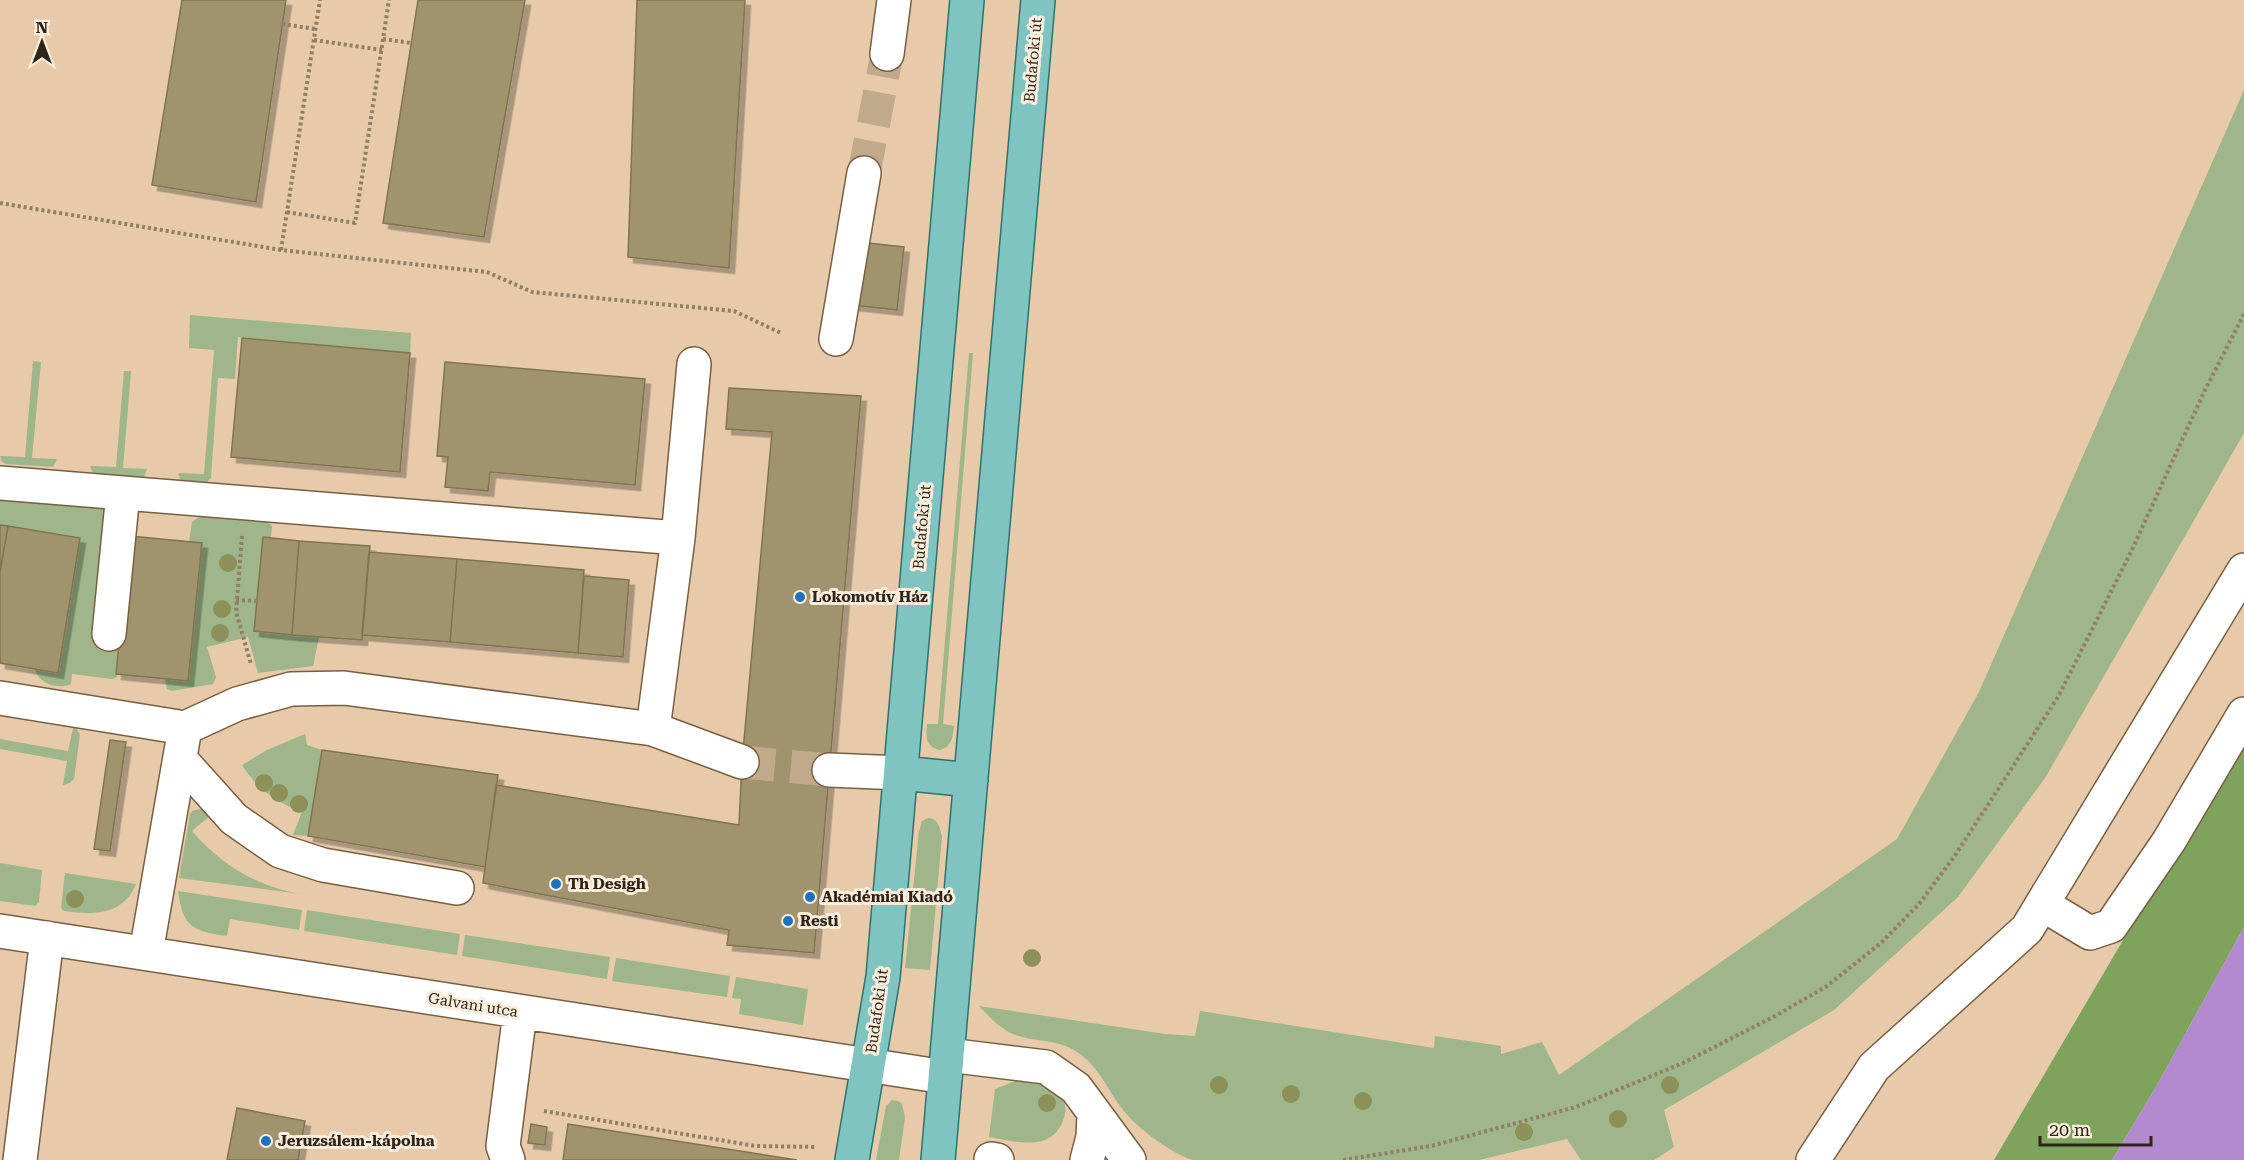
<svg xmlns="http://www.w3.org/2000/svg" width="2244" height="1160" font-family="'Roboto Serif',serif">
<defs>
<filter id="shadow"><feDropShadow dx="5.5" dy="5.5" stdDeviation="0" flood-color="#0004"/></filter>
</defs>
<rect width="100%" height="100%" fill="#e6caa9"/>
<path fill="#9eb689" d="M2244 90V433L2200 510 2045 778 1958 897 1834 1010 1664 1110 1674 1147 1654 1160H1581L1567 1139 1479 1160H1193C1170 1153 1134 1126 1120 1106 1106 1086 1097 1065 1077 1052 1057 1038 1032 1043 1011 1033 998 1027 989 1016 979 1006L1165 1034 1195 1036 1200 1011 1434 1048 1435 1036 1501 1046V1054L1542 1042 1559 1075 1897 839 1979 692Z
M190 315 411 333 410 353 238 337 235 379 218 378 211 478 207 482 181 480 178 474 180 473 204 474 214 350 189 348Z
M969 353H973L943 724 954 726C953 736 952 747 940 750 925 747 926 736 927 724H938Z
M33 361 41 362 32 458 57 459 53 467 6 464 2 462 0 456 25 457Z
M124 371H131L123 468 147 469 144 477 96 474 92 471 90 466 116 467Z
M0 499 106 507 120 634 117 677 112 679 72 674 71 684C59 690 38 684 35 669L58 673 80 538 0 525Z
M200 516 267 521 272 526 271 538 263 537 254 631 319 637 313 666 258 673 248 637 207 647 216 677 213 684 171 691 167 689 165 679 188 681 202 544 189 542 192 522Z
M74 724 80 735 74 779 70 783 63 785 67 761 0 749V739L68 751Z
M305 734 307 745 322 750 308 836 293 835 302 812C277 803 256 788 242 765L267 750Z
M200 809 211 815 192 831C220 864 258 887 301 894L179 878 190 814 192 811Z
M928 818C938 818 940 828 942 836L930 970 905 968 919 831 922 821Z
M0 863 42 870 39 902 35 906 0 901Z
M65 873 136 884C123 916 92 915 64 911L61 908Z
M178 891 302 910 299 930 230 919 227 936C193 931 183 928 178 891Z
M307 910 460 934 457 955 304 931Z
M465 935 610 957 607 979 462 956Z
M616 958 730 976 727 997 612 981Z
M736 977 808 989 803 1025 739 1014 741 999 732 998Z
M1029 1079C1040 1081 1056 1088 1062 1097 1071 1112 1060 1135 1045 1140 1027 1146 1007 1140 989 1137L995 1089 1018 1080Z
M892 1100 898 1101 902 1104 905 1118 899 1160H876L886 1106Z"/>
<path fill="#7ea35c" d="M2244 734V927L2156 1087 2112 1160H1994Z"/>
<path fill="#b38acf" d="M2244 927V1160H2112L2156 1087Z"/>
<path fill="#a0936e" stroke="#817451" stroke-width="1.5" filter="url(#shadow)" d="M182 0H286L256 202 152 185Z
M418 0H525L484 237 383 223Z
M637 0H745L729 268 628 257Z
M859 242 904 247 897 310 853 305Z
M242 338 410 353 400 472 231 457Z
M445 362 645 379 635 485 490 472 488 491 445 487 448 457 437 456Z
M729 388 861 396 814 953 727 945 729 930 483 883 496 785 739 825 742 762 772 432 726 429Z
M0 525 8 526 0 572Z
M8 526 80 538 58 673 0 663V572Z
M130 536 202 543 188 681 116 674Z
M263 537 299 541 292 635 254 631Z
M299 541 370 546 362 640 292 635Z
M369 552 457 559 450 642 362 635Z
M457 559 584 570 578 653 450 642Z
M584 576 629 580 623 657 578 653Z
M110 740 126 742 110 851 94 849Z
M322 750 498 775 485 867 308 836Z
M237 1108 305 1121 298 1160H227Z
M531 1124 547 1127 545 1145 528 1143Z
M568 1124 797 1160H563Z"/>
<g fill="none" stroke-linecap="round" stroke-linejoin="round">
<path stroke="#c1a98c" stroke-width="33" stroke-dasharray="33 16" stroke-linecap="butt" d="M864 173 887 54
M742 762 829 770"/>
<g stroke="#785f42" stroke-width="36">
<path id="minor" d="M887 54 894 0
M836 339 864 173
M0 483 678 538
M109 634 123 493
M0 698 185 728
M653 729 678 538 694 364
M180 759 234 819 280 851 323 865 457 888
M829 770 901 773
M2042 904 2090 933 2111 926 2169 841 2244 714
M0 931 945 1077
M146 953 185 728 237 704 291 689 344 688 653 729 742 762
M948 1055 1046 1067 1076 1088 1129 1160
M991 1159 997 1160
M20 1160 47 938
M508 1160 503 1146 520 1012
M1087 1160 1093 1137 1094 1114
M1813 1160 1874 1067 2027 929 2244 570"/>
</g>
<g stroke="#2d736b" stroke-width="36">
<path id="major" d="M901 773 971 780
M852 1160 883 977 967 0
M938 1160 1038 0"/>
</g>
<path stroke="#927e66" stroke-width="4" stroke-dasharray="3 3" stroke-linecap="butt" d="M282 24 315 29
M383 39 411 43
M314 40 382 50
M0 203 281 250 487 272 532 292 734 311 781 333
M287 212 355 223 389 0
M281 250 320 0
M242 536 236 612 251 664
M236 600 257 601
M544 1111 756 1146 816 1147
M1343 1160 1431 1146 1576 1107 1683 1063 1775 1016 1827 986 1881 943 1919 904 1954 857 2058 697 2130 554 2205 390 2244 314"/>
<use href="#minor" stroke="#fff" stroke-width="33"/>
<use href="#major" stroke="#80c4c1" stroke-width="33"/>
</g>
<g fill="#8b9159">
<circle cx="228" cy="563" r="9"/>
<circle cx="222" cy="609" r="9"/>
<circle cx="220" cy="633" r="9"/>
<circle cx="264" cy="783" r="9"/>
<circle cx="279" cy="793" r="9"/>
<circle cx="299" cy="804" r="9"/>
<circle cx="75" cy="899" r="9"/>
<circle cx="1032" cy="958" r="9"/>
<circle cx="1219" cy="1085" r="9"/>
<circle cx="1670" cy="1085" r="9"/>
<circle cx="1291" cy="1094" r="9"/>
<circle cx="1363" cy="1101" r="9"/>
<circle cx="1047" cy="1103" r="9"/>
<circle cx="1618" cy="1119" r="9"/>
<circle cx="1524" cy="1132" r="9"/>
</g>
<g fill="#1d72c0" stroke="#fceddd" stroke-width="2">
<circle cx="800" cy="597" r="6"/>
<circle cx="556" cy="884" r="6"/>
<circle cx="810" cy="897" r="6"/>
<circle cx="788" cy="921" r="6"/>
<circle cx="266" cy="1141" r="6"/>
</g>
<g text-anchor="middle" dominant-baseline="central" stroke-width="6" stroke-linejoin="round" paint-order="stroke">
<g font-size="15" fill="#2e2417" stroke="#fceddd">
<text transform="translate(1033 60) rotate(-85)">Budafoki út</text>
<text transform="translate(922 527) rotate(-85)">Budafoki út</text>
<text transform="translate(473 1005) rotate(9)">Galvani utca</text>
<text transform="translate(877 1011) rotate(-82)">Budafoki út</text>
</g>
<g font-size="15" font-weight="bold" fill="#2e2417" stroke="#fceddd" text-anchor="start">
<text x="812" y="597">Lokomotív Ház</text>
<text x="568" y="884">Th Desigh</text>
<text x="822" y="897">Akadémiai Kiadó</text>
<text x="800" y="921">Resti</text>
<text x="278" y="1141">Jeruzsálem-kápolna</text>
</g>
</g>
<g transform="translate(42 42)" stroke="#fceddd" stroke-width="4.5" paint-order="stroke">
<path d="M0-4.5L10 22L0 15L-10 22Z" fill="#2e2417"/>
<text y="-9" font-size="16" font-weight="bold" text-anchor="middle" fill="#2e2417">N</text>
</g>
<path d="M2040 1136v9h111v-9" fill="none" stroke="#2e2417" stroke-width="3"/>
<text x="2049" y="1136" font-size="18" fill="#2e2417" stroke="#fceddd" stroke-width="4.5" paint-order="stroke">20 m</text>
</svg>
